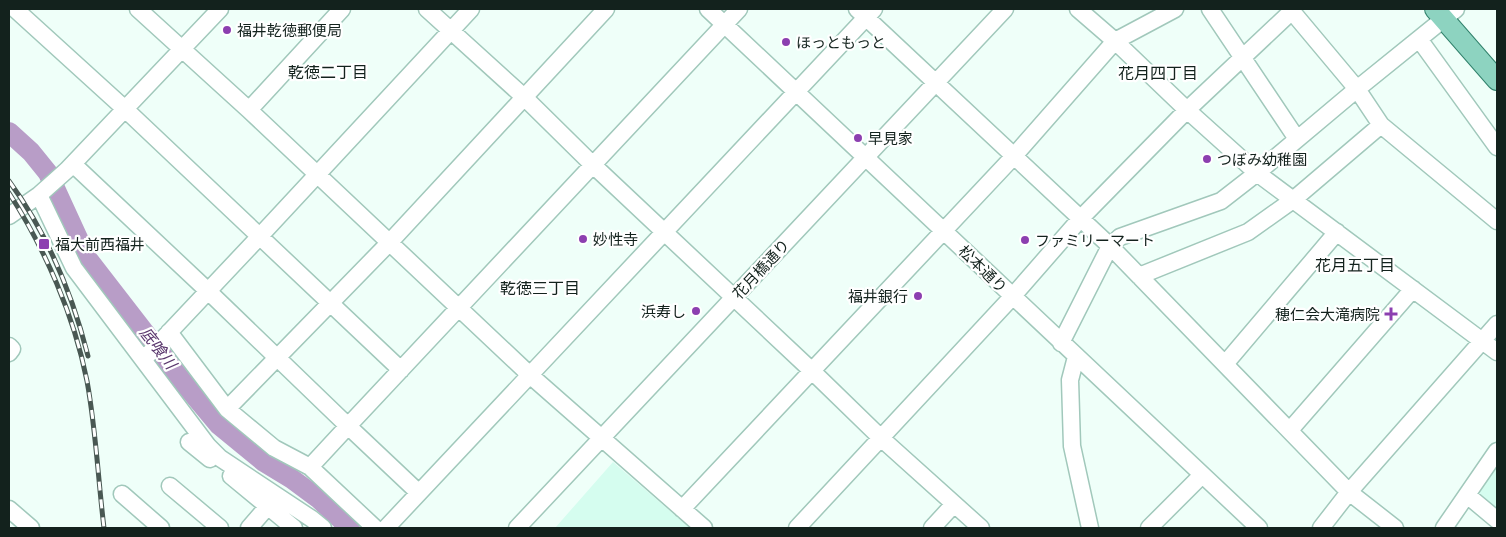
<svg xmlns="http://www.w3.org/2000/svg" width="1506" height="537" font-family="Montserrat,'Noto Sans JP',sans-serif">
<rect width="100%" height="100%" fill="#effff9"/>
<path fill="#d5fdef" d="M613 462 690 528H555Z
M1497 466V510L1478 494Z"/>
<g fill="none" stroke-linecap="round" stroke-linejoin="round">
<path stroke="#b89dc7" stroke-width="20" d="M9 132 31 152 48 173 87 258 183 382 219 425 264 462 292 479 319 499 350 528"/>
<g stroke="#a1c8bb" stroke-width="19">
<path id="minor" d="M15 9 125 109 401 370
M138 9 249 110 531 376 704 528
M427 9 524 97 593 165 811 370 882 439 981 528
M708 9 1259 528
M857 9 1110 246 1349 492 1395 528
M1078 9 1115 41 1187 110 1257 173 1497 352
M1210 9 1297 139
M1290 9 1357 89 1381 125 1497 221
M1419 39 1497 147
M249 110 342 9
M73 164 208 291 348 426 739 9
M39 195 74 268 208 446 220 458 312 519 323 528
M9 216 39 195 67 170 220 9
M1139 276 1248 232 1293 200 1381 125
M169 332 227 409 274 448 310 467 375 528
M1061 343 1110 246 1120 237 1221 201 1257 173 1357 89 1456 9
M9 346 12 349 9 353
M1076 357 1070 380 1072 446 1090 528
M144 359 260 236 471 9
M1225 364 1337 232
M227 409 389 243 606 9
M1290 430 1413 289
M189 442 210 459
M310 467 348 426 419 493
M231 476 294 528
M170 486 220 528
M122 494 161 528
M1467 495 1497 520
M9 509 31 528
M682 509 1014 156 1115 41 1175 9
M249 528 268 506
M386 528 874 9
M517 528 1005 9
M797 528 1012 297 1081 218 1187 110 1292 11
M932 528 954 504
M1149 528 1202 475
M1321 528 1349 492 1497 324
M1444 528 1497 451"/>
</g>
<g stroke="#31826c" stroke-width="22">
<path id="major" d="M1435 9 1497 80"/>
</g>
<use href="#minor" stroke="#fff" stroke-width="16"/>
<use href="#major" stroke="#8dd3c0" stroke-width="20"/>
<g stroke="#495853" stroke-width="5">
<path id="rail" d="M9 181C47 233 72 293 88 356
M9 193C45 249 74 315 87 381 96 430 98 479 104 528"/>
</g>
<use href="#rail" stroke="#fff" stroke-width="3" stroke-dasharray="9" stroke-linecap="butt"/>
</g>
<g fill="#8c3fb0" stroke="#fff" stroke-width="2">
<circle cx="227" cy="30" r="5"/>
<circle cx="786" cy="42" r="5"/>
<circle cx="858" cy="138" r="5"/>
<circle cx="1207" cy="159" r="5"/>
<circle cx="583" cy="239" r="5"/>
<circle cx="1025" cy="240" r="5"/>
<rect x="38" y="238" width="12" height="12" rx="2.5"/>
<circle cx="918" cy="296" r="5"/>
<circle cx="696" cy="311" r="5"/>
<path d="M1388.5 306.5h5v5h5v5h-5v5h-5v-5h-5v-5h5z"/>
</g>
<g text-anchor="middle" dominant-baseline="central" stroke-width="4.5" stroke-linejoin="round" paint-order="stroke">
<g font-size="15" fill="#13221d" stroke="#fff" text-anchor="start">
<text x="237" y="30">福井乾徳郵便局</text>
<text x="796" y="42">ほっともっと</text>
<text x="868" y="138">早見家</text>
<text x="1217" y="159">つぼみ幼稚園</text>
<text x="593" y="239">妙性寺</text>
<text x="1035" y="240">ファミリーマート</text>
<text x="55" y="244">福大前西福井</text>
<text x="908" y="296" text-anchor="end">福井銀行</text>
<text x="686" y="311" text-anchor="end">浜寿し</text>
<text x="1380" y="314" text-anchor="end">穂仁会大滝病院</text>
</g>
<g font-size="15" fill="#13221d" stroke="#fff">
<text transform="translate(761 269) rotate(-47)">花月橋通り</text>
<text transform="translate(983 269) rotate(44)">松本通り</text>
</g>
<g font-size="16" fill="#13221d" stroke="#fff">
<text x="328" y="72">乾徳二丁目</text>
<text x="1158" y="73">花月四丁目</text>
<text x="1355" y="265">花月五丁目</text>
<text x="540" y="288">乾徳三丁目</text>
</g>
<g font-size="16" font-style="italic" fill="#5a376d" stroke="#fff">
<text transform="translate(158 348) rotate(52)">底喰川</text>
</g>
</g>
<rect width="1506" height="537" fill="none" stroke="#13221d" stroke-width="20"/>
</svg>
